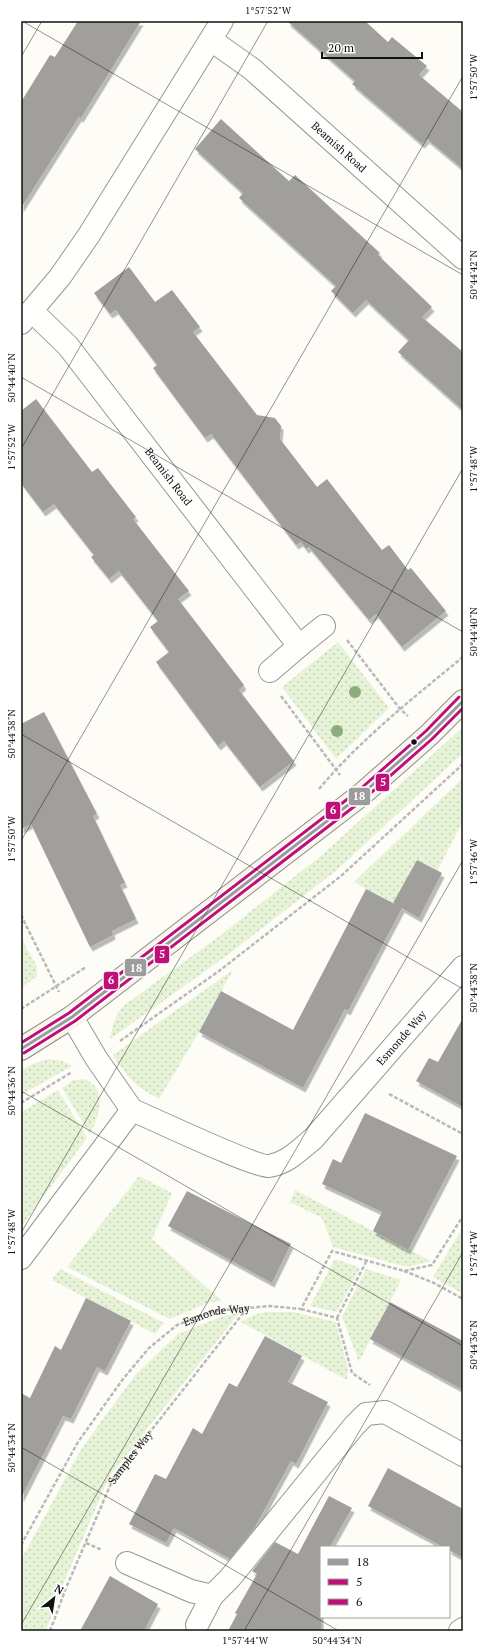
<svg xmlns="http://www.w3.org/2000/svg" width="484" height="1652" font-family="'PT Serif',serif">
<defs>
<pattern id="grass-dots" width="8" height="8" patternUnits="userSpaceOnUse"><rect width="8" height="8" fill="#e7f3d7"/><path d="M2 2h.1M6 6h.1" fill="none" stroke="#c5cfb8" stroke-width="1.8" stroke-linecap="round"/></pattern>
<filter id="shadow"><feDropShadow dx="2.5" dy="4.5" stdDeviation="0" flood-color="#0004"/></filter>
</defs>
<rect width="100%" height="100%" fill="#fdfcf7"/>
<path fill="url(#grass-dots)" d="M338 642 389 708 336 759 282 687Z
M463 727V753L337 870 229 954 110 1039C112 1026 115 1017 123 1006L217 938 322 855Z
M463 778V821L437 871 417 860 393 904 354 882Z
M21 937 37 967V976L21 988Z
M233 970 199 1032 159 1099C137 1087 126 1077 113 1055Z
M48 1059 62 1061 72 1066 21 1095V1070L33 1064Z
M84 1079C109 1088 99 1116 90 1134L62 1088 74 1080Z
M58 1090 87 1138 21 1227V1112Z
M139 1176 172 1193 152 1239 222 1301 208 1303 170 1319 67 1267Z
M295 1190 312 1199 431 1261 407 1267 333 1247 322 1218 290 1202Z
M463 1227V1294L433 1277Z
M335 1259 360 1268 337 1312 310 1306Z
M60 1269 164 1323 155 1334 52 1280Z
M366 1269 401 1280 359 1362 342 1317Z
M240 1312 109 1477 62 1587 46 1631H21V1560L82 1448 136 1374 178 1334 218 1318Z
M266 1312H293L336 1322 348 1369 347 1380 241 1322 253 1315Z"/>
<path fill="#a19f9c" filter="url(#shadow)" d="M78 21H141L81 118 79 117 21 208V102L50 55 55 57Z
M287 21H365L388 42 392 37 427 66 419 75 463 112V169L427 139 422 144 352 84 355 81Z
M221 119 289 181 295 175 380 253 378 255 432 307 422 317 463 352V410L398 352 409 340 366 300 353 313 331 291 336 286 239 198 243 193 195 149Z
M129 267 155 302 172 290 200 327 193 332 257 415 275 418 281 426 280 439 317 487 327 479 382 550 389 545 408 570 411 568 446 611 402 647 376 614 369 620 309 547 306 549 301 542 296 545 211 434 205 438 153 368 157 365 116 310 110 314 94 293Z
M36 399 92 472 98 468 136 517 133 519 189 591 178 599 244 685 239 690 294 761 260 787 224 741 218 746 156 662 169 652 150 627 158 621 119 571 109 579 91 557 94 555 54 504 43 512 21 483V411Z
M44 712 97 814 93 816 125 883 120 885 136 919 112 931 113 935 90 947 31 824 21 829V724Z
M417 860 442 873 419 918 393 903Z
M366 889 402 908 348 1011 345 1009 303 1088 199 1032 221 991 293 1030Z
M463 1018V1107L416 1081 429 1058 438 1062Z
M365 1113 457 1156 408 1250 373 1231 382 1212 322 1184 333 1159 341 1163Z
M187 1191 291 1244 272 1283 168 1226Z
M86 1298 131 1321 105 1371 97 1367 71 1419 63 1416 21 1498V1393L30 1398 55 1346 61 1350Z
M390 1302 463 1341V1390L370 1339Z
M265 1336 302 1356 288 1382 328 1402 296 1464 291 1461 254 1529 230 1559 174 1528 166 1543 129 1524 155 1474 166 1479 193 1428 202 1434 229 1383 237 1387Z
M388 1468 463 1509V1558L449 1550V1547H443L368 1506Z
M329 1496 352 1508 330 1547H321V1631H228L237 1614 235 1613 257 1574 252 1571 275 1542 298 1554Z
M110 1576 158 1604 144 1631H80Z"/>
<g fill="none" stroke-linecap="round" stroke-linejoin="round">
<g stroke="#979795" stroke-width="24">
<g id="street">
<path id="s3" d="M211 40 252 69 463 258"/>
<path id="s4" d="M32 311 68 346 299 646 324 626"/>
<path d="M21 323 60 277 89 235 222 21"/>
<path d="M270 671 299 646"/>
<path d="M72 1017 96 1058 132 1110"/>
<path id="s5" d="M21 1258 132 1110C154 1119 254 1167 269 1166 288 1163 299 1150 313 1139L463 967"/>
<path d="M127 1563 191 1591 212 1596 230 1578 354 1426 366 1414 385 1412 463 1455"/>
<path d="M197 1625 212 1596"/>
<path d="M460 1631 463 1629"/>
</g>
</g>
<g stroke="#8e8d8b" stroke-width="24">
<path id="secondary" d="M21 1049 72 1017 361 795 429 735 463 701"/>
</g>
<g stroke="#b9b9b8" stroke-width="2.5" stroke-dasharray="4 2" stroke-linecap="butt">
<path d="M347 640 400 709 408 716"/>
<path d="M281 696 340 775"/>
<path d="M319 789C361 739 413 698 463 657"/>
<path d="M21 915 59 992"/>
<path d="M21 1009 86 967"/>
<path d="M120 1041 219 971 341 876 463 764"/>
<path d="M389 1094 463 1134"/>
<path d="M21 1103 72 1072"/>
<path d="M404 1271 434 1283 463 1299"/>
<path d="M301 1309 337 1318 352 1373 370 1385"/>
<path d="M337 1318 366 1262"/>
<path d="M86 1543 102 1550"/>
<path id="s1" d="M21 1545 78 1442 123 1379 149 1348 177 1325 213 1311 270 1306 301 1309 332 1251 404 1271 432 1265 463 1216"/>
<path id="s2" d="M50 1631 66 1588 113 1479 248 1307"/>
</g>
<use href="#street" stroke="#fffffe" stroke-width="22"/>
<use href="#secondary" stroke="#f6f4eb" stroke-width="22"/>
<g stroke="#fff" stroke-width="6">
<path id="bus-1" d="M21 1049 72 1017 361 795 429 735 463 701"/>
</g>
<g stroke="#fff" stroke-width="6">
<path id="bus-2" d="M24 1053 75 1021 364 799 432 739 463 708"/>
</g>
<g stroke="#fff" stroke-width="6">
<path id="bus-3" d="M21 1043 69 1013 358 791 426 731 459 697"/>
</g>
<use href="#bus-1" stroke="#9d9c9c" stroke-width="3"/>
<use href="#bus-2" stroke="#be1076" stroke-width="3"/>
<use href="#bus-3" stroke="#be1076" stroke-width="3"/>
</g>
<g fill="#8cac80">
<circle cx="355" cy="692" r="6"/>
<circle cx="337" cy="731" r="6"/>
</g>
<path fill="none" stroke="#111" stroke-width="1" stroke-opacity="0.45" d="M22 21 463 275M21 57 42 21M21 377 463 632M21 449 268 21M21 734 463 989M21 841 463 76M21 1091 463 1346M21 1233 463 468M21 1447 339 1631M21 1625 463 860M244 1631 463 1252"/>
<circle fill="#111" stroke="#fff" stroke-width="1.5" cx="414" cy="742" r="3.5"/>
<g text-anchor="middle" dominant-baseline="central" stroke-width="4" stroke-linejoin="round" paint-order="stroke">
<g font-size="11" fill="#111" stroke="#fff">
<text stroke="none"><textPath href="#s3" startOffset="167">Beamish Road</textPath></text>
<text stroke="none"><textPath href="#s4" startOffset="215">Beamish Road</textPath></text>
<text stroke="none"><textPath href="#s5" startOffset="520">Esmonde Way</textPath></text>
<text stroke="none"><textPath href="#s1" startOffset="313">Esmonde Way</textPath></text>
<text stroke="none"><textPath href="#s2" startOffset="192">Samples Way</textPath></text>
</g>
</g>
<g stroke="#fff" stroke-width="1.5">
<rect x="375" y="773" width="15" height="19" rx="4" fill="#be1076"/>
<rect x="348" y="787" width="23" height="19" rx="4" fill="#9d9c9c"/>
<rect x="325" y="801" width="16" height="19" rx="4" fill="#be1076"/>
<rect x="154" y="945" width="16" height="19" rx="4" fill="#be1076"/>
<rect x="124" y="958" width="23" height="19" rx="4" fill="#9d9c9c"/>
<rect x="103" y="971" width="16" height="19" rx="4" fill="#be1076"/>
</g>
<g font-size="11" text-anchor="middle" font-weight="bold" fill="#fff">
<text x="383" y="786">5</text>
<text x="359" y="800">18</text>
<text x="333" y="814">6</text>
<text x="162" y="958">5</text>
<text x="136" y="972">18</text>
<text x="111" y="984">6</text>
</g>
<rect width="484" height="1652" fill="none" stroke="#ffffff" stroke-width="44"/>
<rect x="320" y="1546" width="130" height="72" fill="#ffffff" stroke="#a0a0a0"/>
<rect x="328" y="1559" width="20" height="6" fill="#9d9c9c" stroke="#a0a0a0"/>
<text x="356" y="1566" font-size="12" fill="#111111">18</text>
<rect x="328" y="1579" width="20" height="6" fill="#be1076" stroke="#a0a0a0"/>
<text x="356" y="1586" font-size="12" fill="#111111">5</text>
<rect x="328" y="1599" width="20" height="6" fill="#be1076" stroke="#a0a0a0"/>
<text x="356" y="1606" font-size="12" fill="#111111">6</text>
<g transform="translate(54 1598) rotate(30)" stroke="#ffffff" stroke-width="3" paint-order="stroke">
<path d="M0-3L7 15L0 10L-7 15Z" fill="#111111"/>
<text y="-6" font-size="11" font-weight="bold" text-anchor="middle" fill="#111111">N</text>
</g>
<path d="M322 52v6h100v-6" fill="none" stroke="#111111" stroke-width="2"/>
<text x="328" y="52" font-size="12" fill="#111111" stroke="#ffffff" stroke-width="3" paint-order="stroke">20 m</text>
<rect x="22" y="22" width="440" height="1608" fill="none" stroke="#111" stroke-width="1.5"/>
<g font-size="10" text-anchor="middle" fill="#111">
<text x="268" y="14">1°57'52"W</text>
<text transform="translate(473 77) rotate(-90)" y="4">1°57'50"W</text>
<text transform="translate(473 275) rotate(-90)" y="4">50°44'42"N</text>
<text transform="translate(11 378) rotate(-90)" y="4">50°44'40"N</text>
<text transform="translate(11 447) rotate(-90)" y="4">1°57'52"W</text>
<text transform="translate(473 469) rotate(-90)" y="4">1°57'48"W</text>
<text transform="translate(473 632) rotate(-90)" y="4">50°44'40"N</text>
<text transform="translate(11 734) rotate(-90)" y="4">50°44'38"N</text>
<text transform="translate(11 839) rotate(-90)" y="4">1°57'50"W</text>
<text transform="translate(473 862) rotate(-90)" y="4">1°57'46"W</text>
<text transform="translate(473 988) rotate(-90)" y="4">50°44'38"N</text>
<text transform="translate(11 1091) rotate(-90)" y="4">50°44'36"N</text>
<text transform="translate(11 1232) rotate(-90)" y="4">1°57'48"W</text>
<text transform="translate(473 1254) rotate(-90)" y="4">1°57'44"W</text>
<text transform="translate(473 1345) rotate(-90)" y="4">50°44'36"N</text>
<text transform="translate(11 1448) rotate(-90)" y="4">50°44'34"N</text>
<text x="245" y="1644">1°57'44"W</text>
<text x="337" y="1644">50°44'34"N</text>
</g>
</svg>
